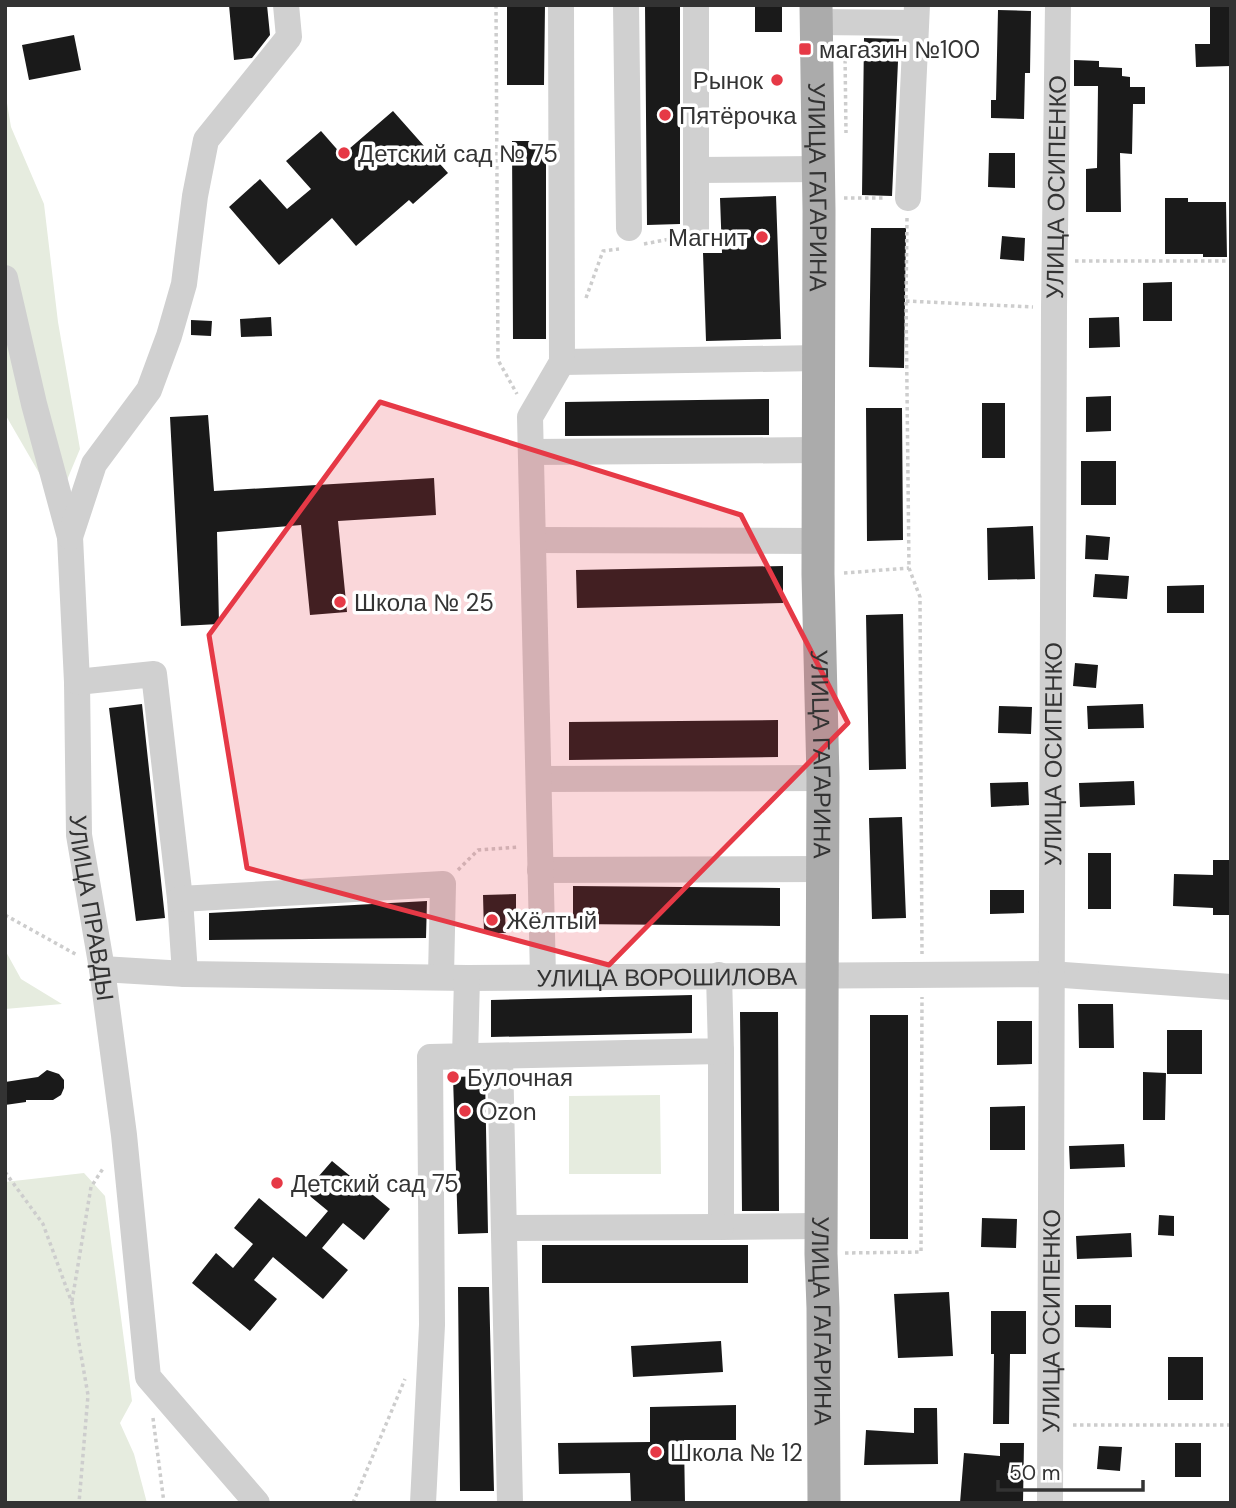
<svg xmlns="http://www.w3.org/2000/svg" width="1236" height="1508" font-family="'DM Sans',sans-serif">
<rect width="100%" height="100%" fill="#fff"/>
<path fill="#e6ecdf" d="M5 91 11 127 44 204 58 322 80 449 67 480 42 478 5 414Z
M5 950 21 979 62 1004 5 1009Z
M660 1095 661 1174H569V1096Z
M84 1173 105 1196 132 1401 120 1423 134 1454 147 1503H5V1182Z"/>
<path fill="#1a1a1a" d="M229 5H267L270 35 252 58 234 60Z
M507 5H545L544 85H507Z
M645 5H680V224L647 225Z
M755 5H782V32H755Z
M1210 5H1231V66L1196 67 1195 44H1210Z
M998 10 1031 11 1030 73H1025L1024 119 991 118V100H996Z
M74 35 81 70 29 80 22 45Z
M864 38 899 39 892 196 862 195Z
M1074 60 1099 61V67L1122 68V76L1130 77V87H1145V104H1133L1132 154 1120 153 1121 212H1086V169L1097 168 1098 86H1074Z
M393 111 448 173 413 204 409 200 356 246 332 218 279 265 229 207 260 179 287 209 311 189 286 161 321 131 342 155Z
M512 141H546V339H513Z
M989 153H1015V188L988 187Z
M776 196 781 339 706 341 703 253H722L720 198Z
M1165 198H1188V202H1226L1227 257H1203V254H1165Z
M871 228H906L904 368 869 367Z
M1002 236 1025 238 1024 261 1000 259Z
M1172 282V321H1143V283Z
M271 317 272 336 241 337 240 319Z
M1119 317 1120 347 1089 348V318Z
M191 320 212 321 211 336 191 335Z
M1111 396V431L1086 432V397Z
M769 399V435L565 436V402Z
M982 403H1005V458H982Z
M866 408H902L903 540 867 541Z
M208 415 214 491 434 478 436 515 338 521 347 612 310 615 301 525 217 532 219 624 181 626 170 417Z
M1081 461H1116V505H1081Z
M1033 526 1035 579 988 580 987 528Z
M1086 535 1110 537 1108 560 1085 559Z
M783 566V603L577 608 576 570Z
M1095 574 1129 576 1127 599 1093 597Z
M1204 585V613H1167V586Z
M903 614 906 769 869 770 866 615Z
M1075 663 1098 665 1096 688 1073 686Z
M142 704 165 918 136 921 109 708Z
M1143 704 1144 728 1088 729 1087 706Z
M999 706 1032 707 1031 734 998 733Z
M778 720V757L569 760V722Z
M1134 781 1135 805 1080 807 1079 783Z
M1028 782 1029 805 991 807 990 783Z
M902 817 906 918 872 919 869 818Z
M1088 853H1111V909H1088Z
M1213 860H1231V915H1213V908L1173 906 1174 874 1213 875Z
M573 886 780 888V926L573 924Z
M990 890H1024V913L990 914Z
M516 894V914H505L506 933H484L483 895Z
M427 901 426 938 209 940V913Z
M692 995V1033L491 1037V1000Z
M1078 1004H1113L1114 1048H1079Z
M740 1012H778L779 1211H742Z
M870 1015H908V1239H870Z
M997 1021H1032V1064L997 1065Z
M1167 1030H1202V1074H1167Z
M47 1070 59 1074 64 1080V1088L61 1095 53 1100H26V1102L5 1105V1082L38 1077Z
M1143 1072 1166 1073 1165 1120H1143Z
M485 1076 488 1233 458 1234 453 1077Z
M1025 1106V1150H990V1107Z
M1124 1144 1125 1167 1070 1169 1069 1146Z
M332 1161 390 1209 364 1240 343 1223 322 1248 348 1270 323 1299 273 1257 254 1280 277 1299 250 1331 192 1283 216 1253 233 1268 253 1244 234 1228 259 1198 306 1237 328 1211 305 1192Z
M1159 1215 1174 1216V1236L1158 1235Z
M982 1218 1017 1219 1016 1248 981 1247Z
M1131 1233 1132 1257 1077 1259 1076 1236Z
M542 1245H748V1283H542Z
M458 1287H489L494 1491H460Z
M949 1292 953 1356 898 1358 894 1294Z
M1075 1305H1111V1328L1075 1327Z
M991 1311H1026V1354H1010L1009 1424H993L994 1354H991Z
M721 1341 723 1372 633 1377 631 1346Z
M1168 1357H1203V1400H1168Z
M736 1405V1440H684L685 1503H631L630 1473 559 1474 558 1443 650 1442V1407Z
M914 1408H937L938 1464 864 1465 866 1430 914 1433Z
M1000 1443H1024L1023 1503H960L964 1453 1000 1456Z
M1175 1443H1201V1477H1175Z
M1099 1446 1122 1447 1120 1471 1097 1469Z"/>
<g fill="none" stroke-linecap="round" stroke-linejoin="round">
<path stroke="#cdcdcd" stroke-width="3.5" stroke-dasharray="3.5 3.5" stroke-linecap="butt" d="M496 5 498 360 517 394
M845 53 846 133
M844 198H886
M907 218 906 301 909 568 920 597 922 954
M644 244 675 238
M1075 261H1231
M586 298 603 251 619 249
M906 301 1033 307
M844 573 909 568
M458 870 478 850 519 847
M5 915 77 955
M5 1172 43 1224 72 1303 88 1395 79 1503
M845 1253 921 1252 922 997
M72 1301 91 1187 104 1167
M153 1418 164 1503
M1073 1425H1231
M353 1503 405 1379"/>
<g stroke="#d0d0d0" stroke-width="26">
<path d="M626 5 629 228"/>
<path d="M696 5V234"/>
<path d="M816 22 916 23"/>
<path d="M696 170 818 169"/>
<path d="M908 198 917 5"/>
<path id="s1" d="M5 278 34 404 70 537 77 682 79 835 102 969 124 1135 148 1377 257 1503"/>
<path d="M562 362 819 358"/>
<path d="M532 452 817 450"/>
<path d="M70 537 94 464 149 390 169 336 184 284 195 196 206 140 289 37 286 5"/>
<path d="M533 540 818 541"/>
<path d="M77 682 154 674 180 899 185 974"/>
<path d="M539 779 823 778"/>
<path d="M540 870 822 869"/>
<path d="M180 899 443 884 441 976"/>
<path id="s2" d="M102 969 185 974 467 978 1050 974 1231 987"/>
<path d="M543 976 530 417 562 362 561 5"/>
<path d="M721 1051V1227L821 1226"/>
<path d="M500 1056 510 1503"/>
<path d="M465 1057 467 978"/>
<path d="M504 1228 721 1227"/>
<path d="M423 1503 432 1325 430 1057 721 1051 719 975"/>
<path id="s3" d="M1050 1503 1054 308 1058 5"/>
</g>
<path stroke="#ababab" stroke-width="33" id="s4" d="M816 5 819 211 818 574 823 778 821 1254 823 1308 824 1503"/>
</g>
<path fill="#e63946" fill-opacity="0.2" stroke="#e63946" stroke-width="5" stroke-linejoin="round" d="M380 402 741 515 848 723 609 965 247 868 209 635Z"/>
<g fill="#e63946" stroke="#fff" stroke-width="2.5">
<rect x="798" y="42" width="14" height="14" rx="3.5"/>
<circle cx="777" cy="80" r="7"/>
<circle cx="665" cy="115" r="7"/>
<circle cx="344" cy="153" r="7"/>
<circle cx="762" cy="237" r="7"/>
<circle cx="340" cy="602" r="7"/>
<circle cx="492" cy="920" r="7"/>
<circle cx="453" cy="1077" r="7"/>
<circle cx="465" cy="1111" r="7"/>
<circle cx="277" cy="1183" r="7"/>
<circle cx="656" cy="1452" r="7"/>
</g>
<g text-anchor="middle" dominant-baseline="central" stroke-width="7" stroke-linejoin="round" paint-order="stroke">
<g font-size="24" fill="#333" stroke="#fff" text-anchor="start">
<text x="819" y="49">магазин №100</text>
<text x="763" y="80" text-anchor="end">Рынок</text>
<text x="679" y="115">Пятёрочка</text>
<text x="358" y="153">Детский сад № 75</text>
<text x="748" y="237" text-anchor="end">Магнит</text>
<text x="354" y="602">Школа № 25</text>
<text x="506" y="920">Жёлтый</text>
<text x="467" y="1077">Булочная</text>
<text x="479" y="1111">Ozon</text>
<text x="291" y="1183">Детский сад 75</text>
<text x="670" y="1452">Школа № 12</text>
</g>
<g font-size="24" fill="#333" stroke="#fff">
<text stroke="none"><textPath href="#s4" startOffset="182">УЛИЦА ГАГАРИНА</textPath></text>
<text stroke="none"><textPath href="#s3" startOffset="1316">УЛИЦА ОСИПЕНКО</textPath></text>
<text stroke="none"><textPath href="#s4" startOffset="749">УЛИЦА ГАГАРИНА</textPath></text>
<text stroke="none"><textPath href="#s3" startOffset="749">УЛИЦА ОСИПЕНКО</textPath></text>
<text stroke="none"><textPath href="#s1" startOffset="639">УЛИЦА ПРАВДЫ</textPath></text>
<text stroke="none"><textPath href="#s2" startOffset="565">УЛИЦА ВОРОШИЛОВА</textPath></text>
<text stroke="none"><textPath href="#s4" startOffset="1316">УЛИЦА ГАГАРИНА</textPath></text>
<text stroke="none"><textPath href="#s3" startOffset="182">УЛИЦА ОСИПЕНКО</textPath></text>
</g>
</g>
<rect width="1236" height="1508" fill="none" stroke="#333333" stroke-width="14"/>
<path d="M998 1480v10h145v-10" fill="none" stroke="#333333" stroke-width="3.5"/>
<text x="1009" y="1480" font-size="21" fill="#333333" stroke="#ffffff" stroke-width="5" paint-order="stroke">50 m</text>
</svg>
